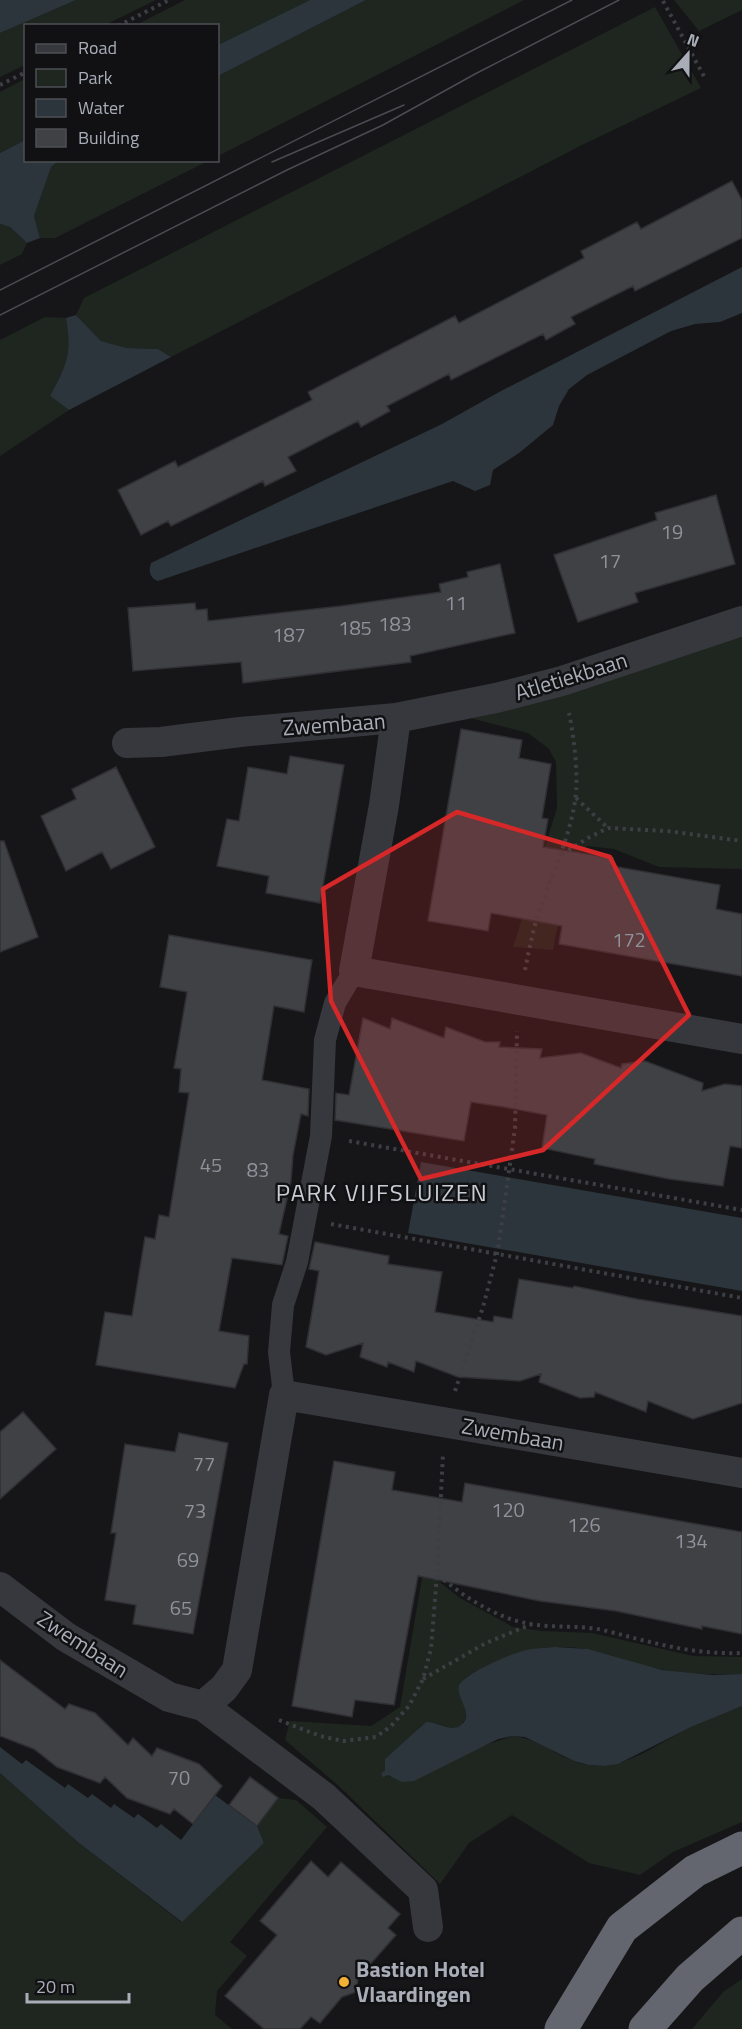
<svg xmlns="http://www.w3.org/2000/svg" width="742" height="2029" font-family="'Titillium Web',sans-serif">
<rect width="100%" height="100%" fill="#161618"/>
<path fill="#1e261f" d="M76 0H156L105 25 26 26 25 65 0 77V33Z
M185 0H310L218 45V26H134Z
M366 0H524L218 156V76Z
M674 0H742V10L699 31Z
M655 7 701 88 580 146 171 357 158 349 127 348 101 341 76 315 84 298Z
M25 79V140L0 153V92Z
M58 161H208L55 238H40L34 216 51 166Z
M0 224 10 227 27 243 22 254 0 265Z
M45 317 66 318C72 355 67 364 50 396L69 410 0 456V340Z
M742 635V869L659 867 614 849 587 846 570 862 553 950 513 947 557 808 556 762 549 749 528 733 462 716Z
M432 1576 460 1598 513 1627 542 1631 592 1633 693 1656 742 1657V1674C716 1675 690 1674 665 1670 639 1666 615 1655 590 1650 556 1643 519 1649 488 1665 480 1670 467 1674 462 1682 453 1695 472 1708 464 1721 453 1741 431 1708 417 1731L385 1759V1771L390 1777 512 1736C540 1738 561 1761 589 1765 625 1771 660 1742 691 1727 707 1719 725 1713 742 1706V1822L673 1852 640 1875 589 1863 512 1815 469 1843 440 1884 340 1787 285 1740 290 1721 371 1726 400 1707 422 1578Z
M0 1773 79 1843 181 1922 264 1843 257 1826 278 1798 296 1800 327 1827 230 1942 247 1956 217 1991 215 2015 232 2029H0Z
M742 1979V2029H692L724 1991Z"/>
<path fill="#2c353c" d="M0 0H76L0 33Z
M310 0H366L218 76V45Z
M25 140 26 160 58 161 51 167 34 216 40 238 27 243 10 227 0 224V153Z
M742 267V313L720 322 695 324 671 331 587 375 569 389 559 406 553 425 519 453 493 470 490 485 475 491 453 481 158 581C150 578 148 571 151 563L442 424 501 391Z
M76 315 101 341 127 348 158 349 171 357 69 410 50 396C67 364 72 355 66 318Z
M421 1162 742 1218V1291L408 1233Z
M555 1647 588 1649 662 1670 712 1675 742 1674V1706L691 1727 618 1764 604 1766 589 1765 574 1761 525 1737 512 1736 498 1739 414 1781 402 1782 388 1775 383 1777 381 1773 385 1771V1759L426 1722C438 1721 451 1733 461 1725 475 1714 456 1699 459 1686 463 1674 510 1654 523 1651 533 1648 544 1648 555 1647Z
M0 1747 22 1764 26 1760 65 1788 68 1784 88 1798 92 1794 111 1808 114 1804 134 1818 138 1814 157 1828 161 1824 181 1840 215 1795 257 1826 264 1843 182 1922 79 1843 0 1773Z"/>
<path fill="#404145" stroke="#303034" stroke-width="1.5" d="M732 181 742 200V238L635 291 633 286 571 317 575 324 546 340 543 334 451 380 449 374 387 406 390 411 361 427 358 421 288 457 296 471 265 486 263 481 171 526 168 521 141 535 118 490 175 461 178 467 312 400 308 392 455 316 459 323 584 258 581 251 637 222 641 229Z
M716 495 735 564 635 593 638 602 578 622 554 555 657 520 655 513Z
M500 564 515 633 410 656 411 662 243 683 241 662 133 671 128 608 195 603 196 610 207 609 208 621 341 606 441 592 439 584 468 577 467 572Z
M461 729 522 740 519 758 551 764 542 818 548 819 543 847 613 858 612 866 720 885 716 909 742 914V976L559 944 562 926 491 913 488 931 428 921Z
M290 756 344 765 320 903 266 893 269 876 217 866 227 819 239 821 248 767 287 774Z
M116 767 155 847 111 869 102 852 66 871 41 816 76 799 72 789Z
M0 841H4L38 937 0 952Z
M169 935 312 960 304 1012 274 1006 262 1080 309 1089 308 1116 301 1114 293 1155 291 1181 279 1234 288 1236 282 1265 232 1258 219 1331 249 1336 247 1364H244L235 1388 96 1365 105 1312 132 1316 145 1237 155 1239 159 1215 169 1217 189 1093 179 1092 181 1069 174 1068 187 992 160 987Z
M363 1018 390 1029 392 1018 444 1038 446 1027 485 1042H500L499 1047 542 1049 540 1058 581 1053 621 1068 622 1064 645 1061 703 1083 702 1091 725 1084 742 1086V1148L730 1146 723 1186 669 1179 594 1164 595 1159 542 1148 547 1115 504 1107 471 1102 464 1141 335 1120 336 1093 349 1095Z
M315 1242 389 1256 388 1264 442 1272 435 1312 493 1322 494 1316 512 1319 519 1279 573 1288 574 1286 637 1299 742 1316V1403L693 1419 648 1401 646 1412 595 1392 594 1397 580 1398 539 1382 541 1374 520 1381 458 1377 416 1361 414 1372 388 1362 387 1367 360 1357 363 1343 326 1355 306 1347 319 1271 309 1269Z
M23 1412 56 1449 0 1499V1432Z
M179 1433 228 1443 193 1634 133 1624 136 1605 105 1600 116 1533H111L125 1444 175 1452Z
M334 1461 395 1472 392 1490 462 1502 465 1483 742 1532V1634L702 1626V1629L616 1611 540 1601 418 1576 394 1705 355 1700 352 1717 292 1706Z
M0 1660 65 1709 69 1704 95 1713 128 1745 133 1738 152 1756 157 1748 199 1764 222 1786 193 1824 174 1809 170 1814 127 1798 105 1777 100 1783 57 1767 34 1749 0 1736Z
M250 1777 278 1798 257 1826 229 1805Z
M311 1861 328 1877 341 1862 400 1914 388 1928 396 1935 358 1978 356 1992 342 1997 320 2023 311 2017 300 2029H264L225 1996 277 1935 260 1921Z"/>
<g fill="none" stroke-linecap="round" stroke-linejoin="round">
<path stroke="#3d3f44" stroke-width="4" stroke-dasharray="3 4.5" stroke-linecap="butt" d="M663 1 706 80
M118 26 169 0
M0 85 26 72
M576 798 608 828
M562 854 588 838 608 828 667 831 742 841
M525 970C529 950 533 930 539 911 552 874 569 840 575 801 579 777 574 737 569 713
M349 1141 742 1210
M331 1224 742 1298
M455 1391 483 1307 498 1250 515 1128 517 1031
M438 1575C464 1597 496 1618 530 1624 554 1628 579 1625 603 1630 650 1642 692 1655 742 1653
M423 1679 486 1643 532 1624
M279 1720 320 1736 343 1741 376 1737 391 1726 409 1706 423 1679 431 1649 437 1575 443 1454"/>
<path stroke="#37383d" stroke-width="22" d="M284 1395 279 1352 283 1305 297 1262 321 1136 325 1040 335 1003 354 971"/>
<path stroke="#37383d" stroke-width="30" d="M396 718 496 698 562 681 742 621
M127 743 161 742 240 732 396 718 384 805 354 971 742 1039
M0 1587 66 1637 169 1697 203 1706 224 1688 237 1670 284 1395 742 1473
M203 1706 324 1797 423 1890 428 1927"/>
<path stroke="#63666e" stroke-width="33" d="M561 2029 622 1928 695 1871 742 1848
M645 2029 690 1978 742 1933"/>
<path stroke="#4a4c52" stroke-width="1.5" d="M272 162 404 105
M0 290 572 0
M0 315 287 170 383 125 475 74 619 0"/>
</g>
<path fill="#d62828" fill-opacity="0.2" stroke="#d62828" stroke-width="4.5" stroke-linejoin="round" d="M457 812 610 857 689 1015 543 1150 421 1179 331 1001 323 889Z"/>
<circle fill="#f2b134" stroke="#111113" stroke-width="2" cx="344" cy="1982" r="6"/>
<g text-anchor="middle" dominant-baseline="central" stroke-width="5" stroke-linejoin="round" paint-order="stroke">
<g font-size="20" fill="#8e929b">
<text x="672" y="531">19</text>
<text x="610" y="560">17</text>
<text x="456" y="602">11</text>
<text x="395" y="623">183</text>
<text x="355" y="627">185</text>
<text x="289" y="634">187</text>
<text x="629" y="939">172</text>
<text x="211" y="1164">45</text>
<text x="258" y="1169">83</text>
<text x="204" y="1463">77</text>
<text x="508" y="1509">120</text>
<text x="195" y="1510">73</text>
<text x="584" y="1524">126</text>
<text x="691" y="1540">134</text>
<text x="188" y="1559">69</text>
<text x="181" y="1607">65</text>
<text x="179" y="1777">70</text>
</g>
<g font-size="22" fill="#a8adb8" stroke="#111113">
<text transform="translate(571 676) rotate(-17)">Atletiekbaan</text>
<text transform="translate(334 724) rotate(-4)">Zwembaan</text>
<text transform="translate(513 1434) rotate(10)">Zwembaan</text>
<text transform="translate(83 1644) rotate(33)">Zwembaan</text>
</g>
<g font-size="22" font-weight="bold" fill="#a8adb8" stroke="#111113" text-anchor="start">
<text x="356" y="1969">Bastion Hotel<tspan x="356" dy="25">Vlaardingen</tspan></text>
</g>
<g font-size="24" letter-spacing="1.5" fill="#c9ccd4" stroke="#111113">
<text x="382" y="1192">PARK VIJFSLUIZEN</text>
</g>
</g>
<rect x="24" y="24" width="195" height="138" fill="#111113" stroke="#4d4f55" stroke-width="1.5"/>
<rect x="36" y="44" width="30" height="9" fill="#37383d" stroke="#4d4f55" stroke-width="1.5"/>
<text x="78" y="54" font-size="18" fill="#a8adb8">Road</text>
<rect x="36" y="69" width="30" height="18" fill="#1e261f" stroke="#4d4f55" stroke-width="1.5"/>
<text x="78" y="84" font-size="18" fill="#a8adb8">Park</text>
<rect x="36" y="99" width="30" height="18" fill="#2c353c" stroke="#4d4f55" stroke-width="1.5"/>
<text x="78" y="114" font-size="18" fill="#a8adb8">Water</text>
<rect x="36" y="129" width="30" height="18" fill="#404145" stroke="#4d4f55" stroke-width="1.5"/>
<text x="78" y="144" font-size="18" fill="#a8adb8">Building</text>
<g transform="translate(688 54) rotate(21)" stroke="#111113" stroke-width="4.5" paint-order="stroke">
<path d="M0-4.5L10 22L0 15L-10 22Z" fill="#a8adb8"/>
<text y="-9" font-size="16" font-weight="bold" text-anchor="middle" fill="#a8adb8">N</text>
</g>
<path d="M27 1993v9h102v-9" fill="none" stroke="#a8adb8" stroke-width="3"/>
<text x="36" y="1993" font-size="18" fill="#a8adb8" stroke="#111113" stroke-width="4.5" paint-order="stroke">20 m</text>
</svg>
